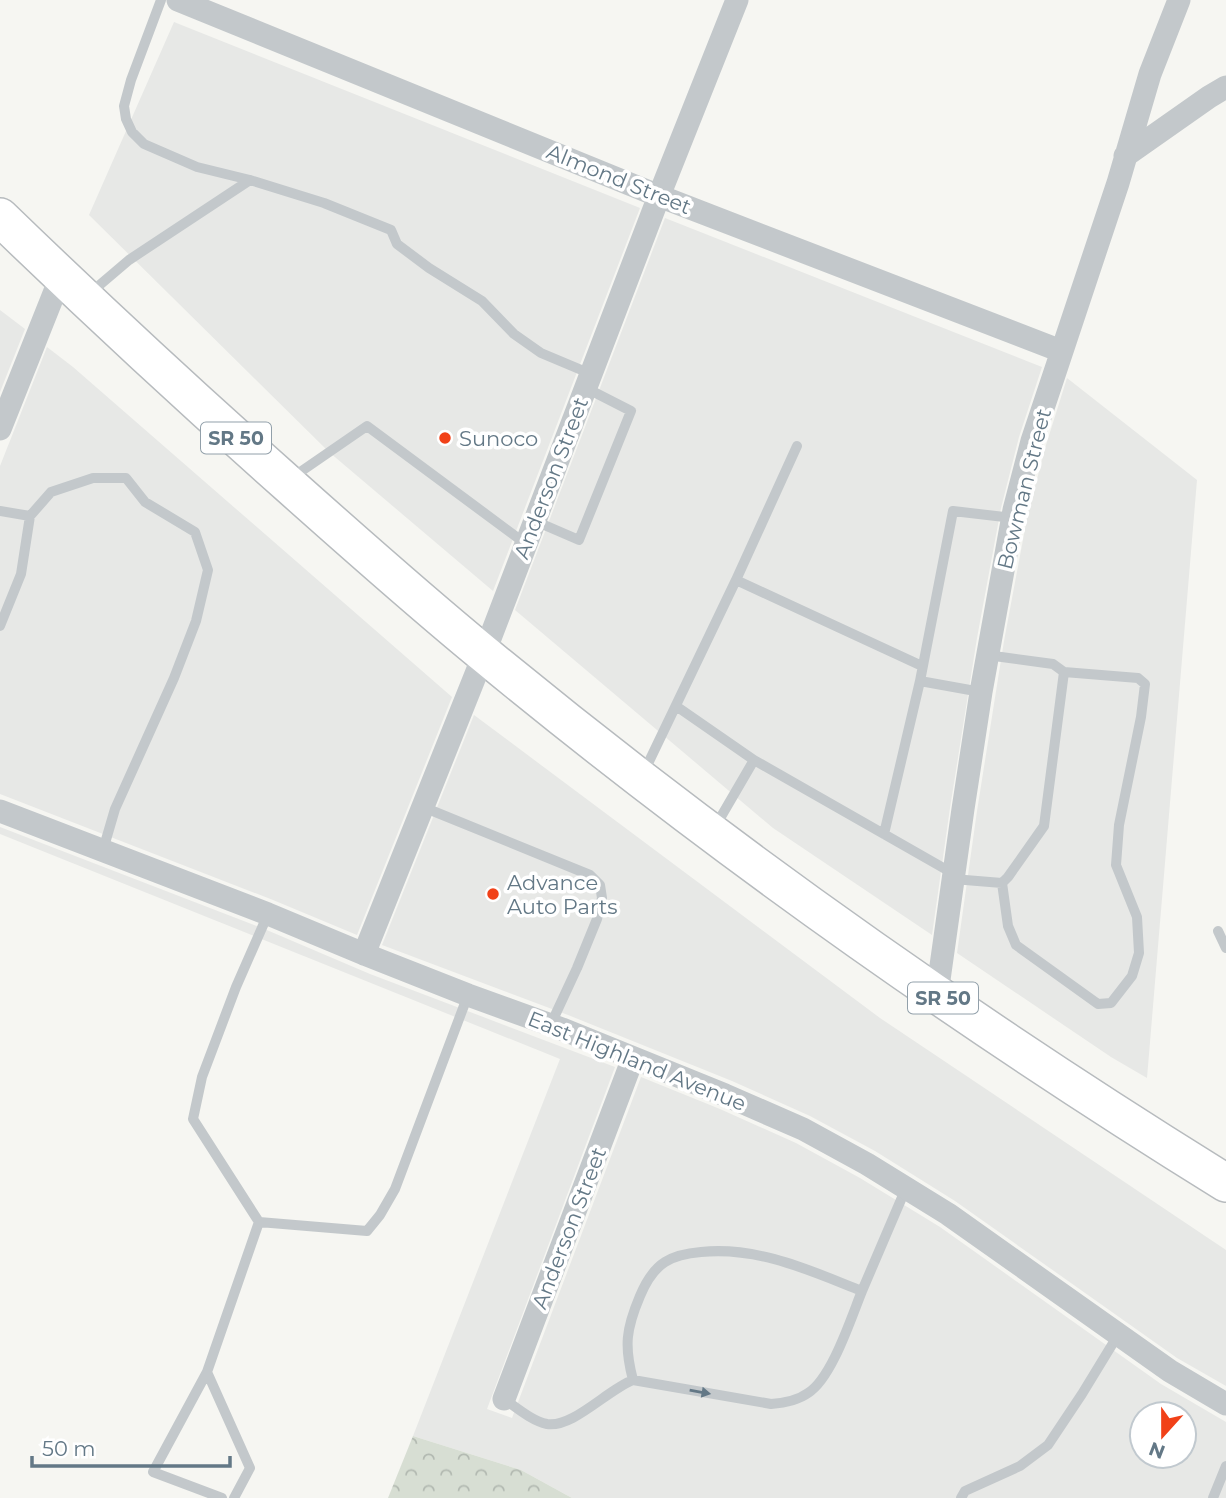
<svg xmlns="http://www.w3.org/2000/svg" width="1226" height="1498" font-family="Montserrat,sans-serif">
<defs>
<pattern id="forest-crowns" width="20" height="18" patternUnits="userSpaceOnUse" patternTransform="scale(1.75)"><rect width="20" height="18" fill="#d7ded3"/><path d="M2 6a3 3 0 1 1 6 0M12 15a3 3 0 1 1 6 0" fill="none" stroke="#b2b9b1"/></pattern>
</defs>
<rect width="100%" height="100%" fill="#f6f6f2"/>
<path fill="#e7e8e6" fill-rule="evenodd" d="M174 22 640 208 493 591 329 452 89 215Z
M665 218 1042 367 1019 437 1001 508 977 638 950 808 932 935 773 828 515 610Z
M0 310 25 329 0 392Z
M47 347 73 367 452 697 357 935 273 900 0 794V466Z
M1067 378 1197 480 1147 1078 1111 1057 957 953 977 811 1004 641 1028 513 1046 445Z
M474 715 880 1018 1226 1250V1386L1177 1358 955 1201 875 1151 810 1116 732 1081 568 1015 382 945Z
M0 827 262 928 370 974 615 1067 487 1409 512 1418 641 1077 720 1109 796 1143 860 1178 940 1227 1161 1384 1226 1422V1498H572L521 1470 413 1436 560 1059 0 834ZM1142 1414H1184V1456H1142Z"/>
<path fill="url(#forest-crowns)" d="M413 1436 521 1470 572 1498H388Z"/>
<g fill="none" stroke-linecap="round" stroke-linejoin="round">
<g stroke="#b7bbbe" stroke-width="40">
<path id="trunk" d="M0 217C94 308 190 397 288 484 353 542 417 599 484 654 718 847 968 1023 1226 1183"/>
</g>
<path stroke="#c3c8cb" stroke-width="10" d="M161 0 131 80 124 106 126 119 132 132 144 144 197 167 250 180 324 203 391 230 397 244 429 268 482 301 514 334 541 353 591 374
M89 294 129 260 250 180
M290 479 367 426 526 544
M0 511 30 516 51 492 93 478H126L145 502 195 532 208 570 196 621 174 678 115 809 103 850
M535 521 579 540 631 411 586 388
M736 580 797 446
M0 626 21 574 30 516
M920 681 953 511 1013 518
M676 706 754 760
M643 774 736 580 922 666
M423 807 590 875 600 885 602 898 597 919 577 968 551 1024
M715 827 754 760 954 874
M884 834 920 681 981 692
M953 879 1002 883 1008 877 1044 826 1064 672 1053 664 987 655
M1002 883 1008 926 1016 945 1098 1004 1111 1003 1132 976 1139 953 1137 917 1116 865 1119 825 1141 717 1145 684 1138 678 1064 672
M268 914 236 987 202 1077 193 1119 259 1222 367 1231 380 1215 395 1189 468 995
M1218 931 1226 948
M862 1291 906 1188
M207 1372 250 1468 234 1498
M504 1399C517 1408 532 1421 547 1424 573 1428 607 1390 633 1380 624 1346 626 1329 640 1296 645 1284 654 1269 665 1262 676 1255 689 1253 701 1252 758 1246 811 1271 862 1291 851 1318 832 1378 808 1393 797 1401 784 1403 771 1404L633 1380
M222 1498 153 1472 207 1372 259 1222
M961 1498 965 1491 1020 1466 1048 1445 1082 1394 1118 1335
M1213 1498 1226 1466"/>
<path stroke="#c3c8cb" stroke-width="23" d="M178 0 659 196 1061 351
M1125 156 1209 97 1226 87
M0 429 61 276
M0 811 268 914 364 954 468 995 562 1029 725 1095 803 1129 867 1164 948 1214 1170 1371 1226 1404
M364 954 484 654 659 196 737 0
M937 994 963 809 981 692 1014 510 1032 441 1118 183 1150 74 1179 0
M504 1399 633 1058"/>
<use href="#trunk" stroke="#fff" stroke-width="37"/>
</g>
<defs><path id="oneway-solid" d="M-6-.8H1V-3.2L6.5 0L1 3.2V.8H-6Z" transform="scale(1.75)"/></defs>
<use fill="#637886" href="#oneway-solid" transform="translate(700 1392) rotate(10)"/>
<g fill="#f14118" stroke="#fff" stroke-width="2.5">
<circle cx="445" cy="438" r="7"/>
<circle cx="493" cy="894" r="7"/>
</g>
<g text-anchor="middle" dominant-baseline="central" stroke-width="7" stroke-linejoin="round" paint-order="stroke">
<g fill="#fff" stroke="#92a0aa" stroke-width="2">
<rect x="201" y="422.5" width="70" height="31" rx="5"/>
<rect x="908" y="982.5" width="70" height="31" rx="5"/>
</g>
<g font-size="19" font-weight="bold" fill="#637886">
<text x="236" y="438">SR 50</text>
<text x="943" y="998">SR 50</text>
</g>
<g font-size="21" fill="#637886" stroke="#fff">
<text transform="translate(619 179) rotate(22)">Almond Street</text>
<text transform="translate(551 478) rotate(-69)">Anderson Street</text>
<text transform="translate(1024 489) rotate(-76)">Bowman Street</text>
<text transform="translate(637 1061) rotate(22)">East Highland Avenue</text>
<text transform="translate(569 1228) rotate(-69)">Anderson Street</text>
</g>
<g font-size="21" fill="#637886" stroke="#fff" text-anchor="start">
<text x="459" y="438">Sunoco</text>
<text x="507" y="882">Advance<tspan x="507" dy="24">Auto Parts</tspan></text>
</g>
</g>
<g transform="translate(1163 1435) rotate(201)"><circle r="33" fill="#ffffff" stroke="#c1c9cf" stroke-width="2"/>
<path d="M0-5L12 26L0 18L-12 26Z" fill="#f14118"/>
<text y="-10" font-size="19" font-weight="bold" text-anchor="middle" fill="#637886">N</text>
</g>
<path d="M32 1456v10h198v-10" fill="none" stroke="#637886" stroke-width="3.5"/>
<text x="42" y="1456" font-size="21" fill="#637886" stroke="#ffffff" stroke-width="5" paint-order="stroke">50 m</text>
</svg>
